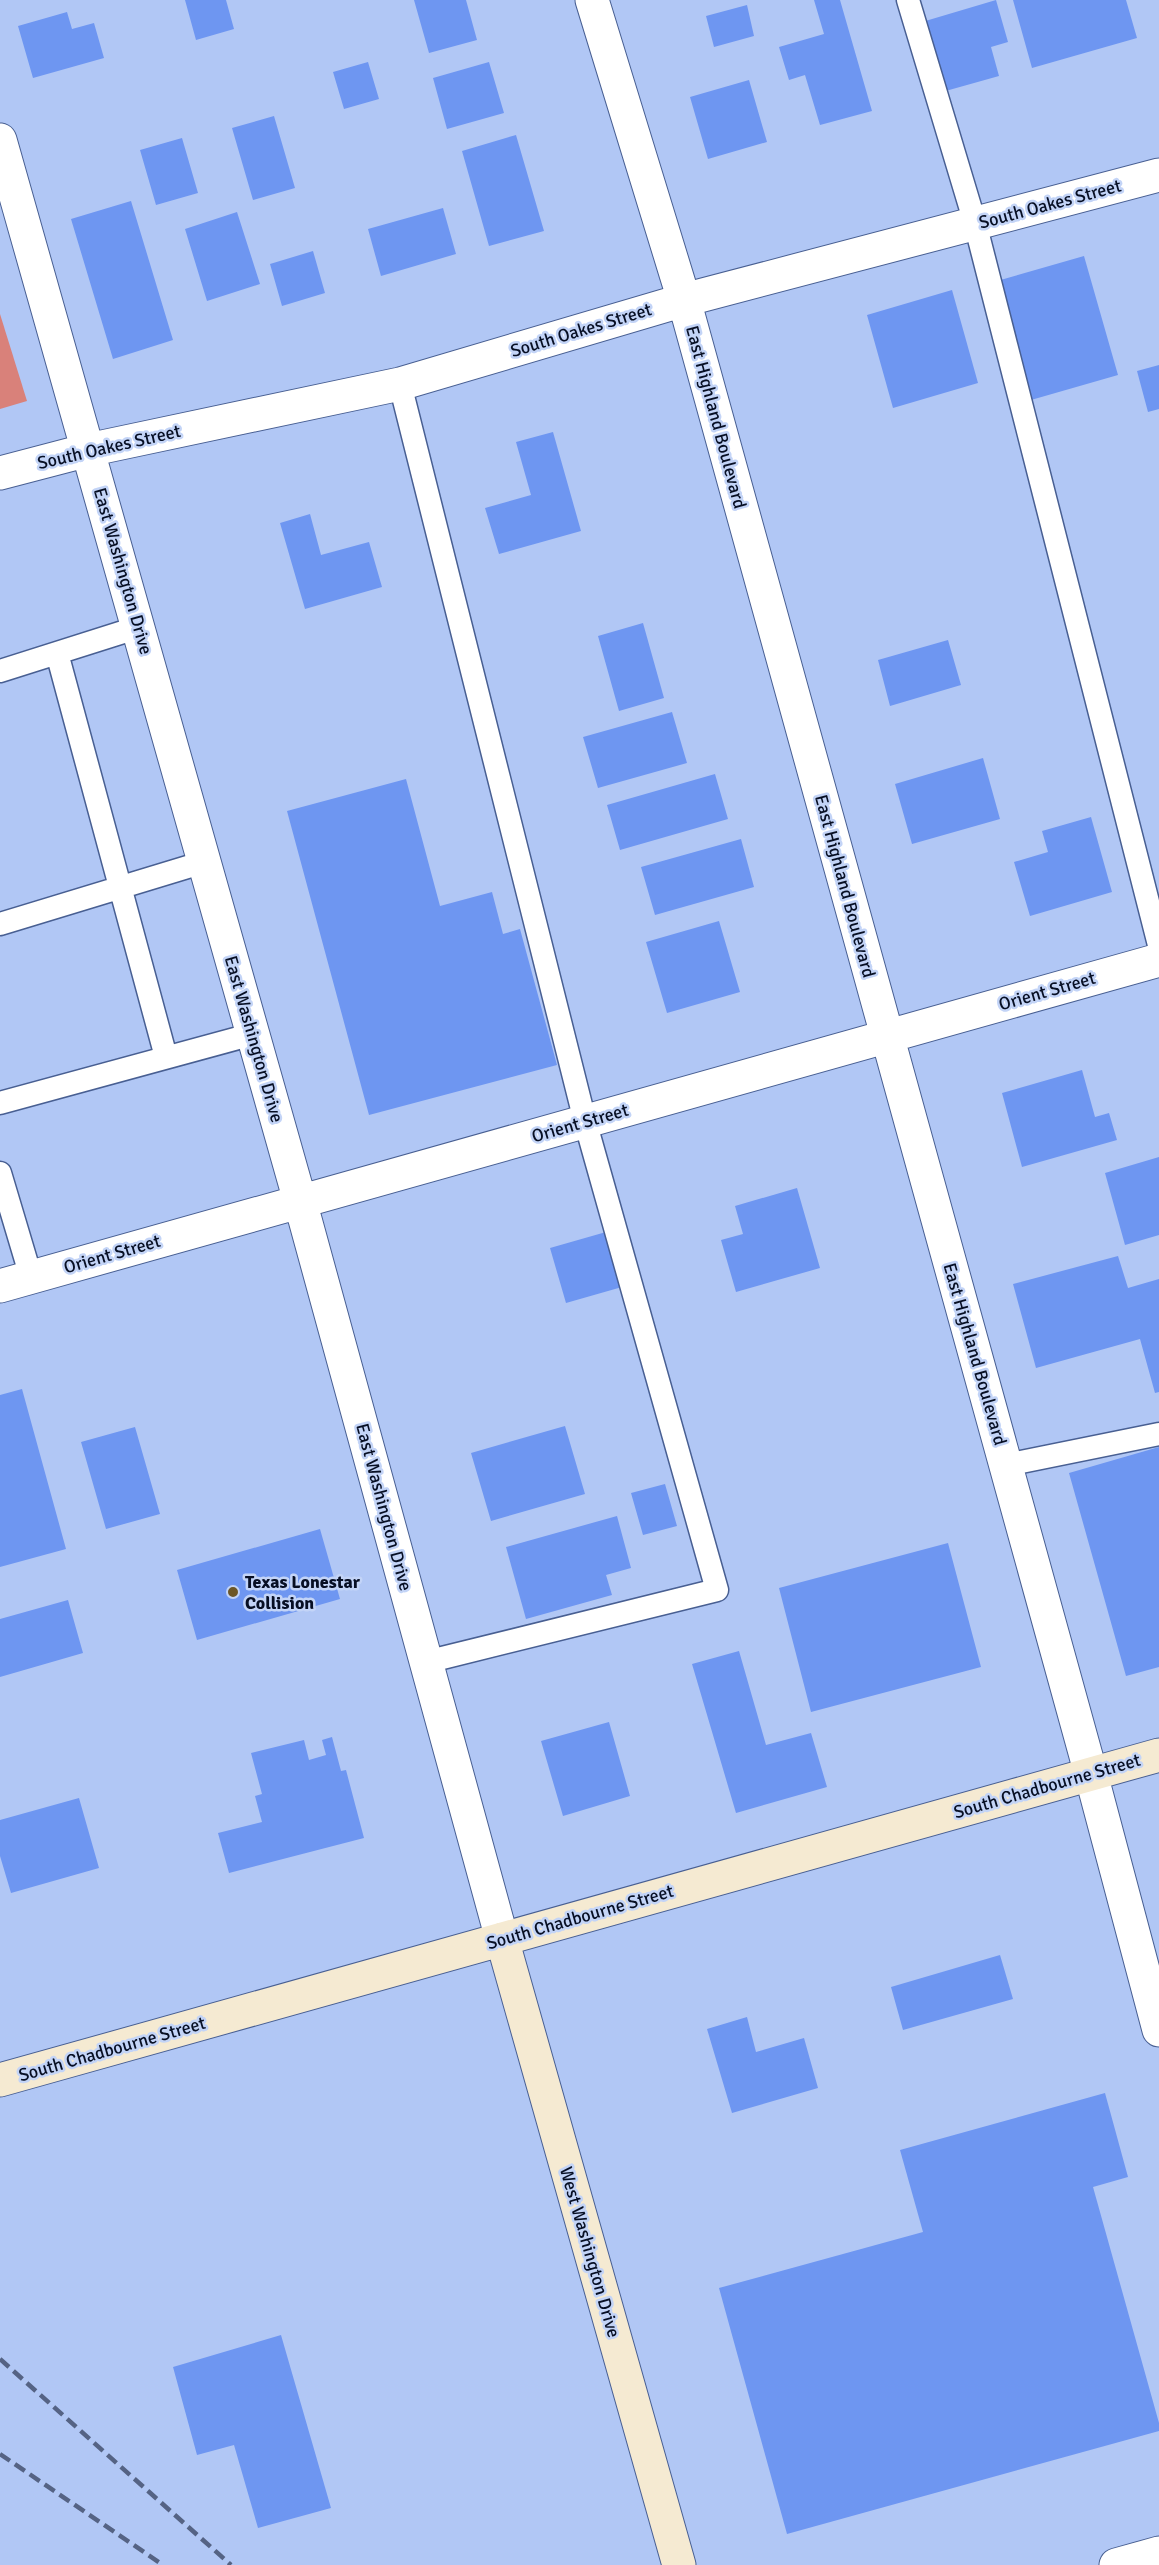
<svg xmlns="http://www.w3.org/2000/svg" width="1159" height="2565" font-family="Signika,sans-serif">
<rect width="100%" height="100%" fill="#b1c7f5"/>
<path fill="#d9817a" d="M0 314 27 401 0 409Z"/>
<path fill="#6e96f1" d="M185 0H226L234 29 196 40Z
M414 0H466L477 40 429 53Z
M814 0H840L872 111 820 125 805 75 789 80 779 47 824 34Z
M996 0 1008 42 991 47 999 76 942 92 922 22Z
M1013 0H1126L1137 38 1032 68Z
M747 5 754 36 714 47 706 16Z
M67 12 72 29 94 23 104 58 33 78 18 26Z
M368 62 379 99 344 109 333 72Z
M489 62 504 113 447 129 433 78Z
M749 80 767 142 708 159 690 97Z
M274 116 295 188 253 200 232 128Z
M516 135 544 231 489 246 462 151Z
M182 138 198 193 156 205 140 150Z
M131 201 173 340 113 359 71 219Z
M443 208 456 254 381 276 368 229Z
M237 212 260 284 207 301 185 229Z
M313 251 325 293 282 306 270 264Z
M1084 256 1118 375 1031 400 997 281Z
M952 290 978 383 893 408 867 315Z
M1159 365V409L1148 412 1137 371Z
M553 432 581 531 499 554 485 508 531 495 516 442Z
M310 514 321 555 369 542 382 587 305 609 280 523Z
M643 623 664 698 619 711 598 636Z
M948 640 961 685 890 706 878 660Z
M672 712 687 763 598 788 583 737Z
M983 758 1000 819 912 844 895 784Z
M715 774 728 819 620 850 607 805Z
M406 779 440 906 492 892 503 934 520 929 557 1065 369 1115 287 811Z
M1091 817 1112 892 1030 916 1014 862 1048 852 1042 831Z
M741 839 754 887 655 915 641 867Z
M719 921 740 992 667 1013 646 942Z
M1082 1070 1095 1117 1109 1113 1117 1140 1022 1167 1002 1093Z
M1159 1157V1235L1125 1245 1105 1173Z
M797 1188 820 1268 736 1292 721 1240 743 1234 735 1206Z
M606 1232 622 1287 566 1303 550 1248Z
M1118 1256 1128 1288 1159 1279V1392L1155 1393 1140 1339 1036 1368 1013 1284Z
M22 1389 66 1549 0 1567V1395Z
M565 1426 585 1494 491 1521 471 1453Z
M135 1427 160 1514 106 1529 81 1442Z
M1159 1447V1667L1126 1676 1069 1473Z
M665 1484 677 1526 643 1535 631 1493Z
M617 1516 631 1568 606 1575 612 1595 526 1619 506 1547Z
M320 1529 340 1599 197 1640 177 1570Z
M948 1543 981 1667 811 1712 779 1588Z
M68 1600 83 1653 0 1677V1619Z
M739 1651 766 1745 811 1733 827 1787 736 1813 692 1664Z
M609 1722 630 1796 563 1816 541 1741Z
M332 1737 341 1771 346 1770 364 1838 229 1873 218 1833 262 1822 255 1796 262 1794 251 1753 304 1740 309 1760 326 1755 322 1740Z
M79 1798 99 1868 11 1893 0 1856V1820Z
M1000 1955 1013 1999 903 2030 891 1987Z
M747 2017 756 2052 804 2038 818 2088 732 2113 707 2029Z
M1105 2093 1128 2177 1093 2187 1159 2423V2431L787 2534 719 2288 923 2232 900 2150Z
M281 2335 331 2508 258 2528 234 2445 197 2455 173 2367Z"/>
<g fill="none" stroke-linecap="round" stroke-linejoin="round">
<g stroke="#485f92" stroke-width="25">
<path id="lane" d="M908 0 975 223 1159 945
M400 384 585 1121 717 1590 426 1662
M57 653 166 1057
M0 671 139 627
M0 924 204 862
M0 1103 253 1034
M0 1173 31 1277
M1006 1465 1159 1434"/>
</g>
<g stroke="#485f92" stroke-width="35">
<path id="street" d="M592 0 684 300 1091 1774 1159 2030
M0 140 300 1201 502 1939
M0 473 88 450 400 384 684 300 1159 175
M0 1286 1159 960
M1116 2565 1159 2553"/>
</g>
<g stroke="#485f92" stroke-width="35">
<path id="secondary" d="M502 1939 679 2565
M0 2080 1159 1755"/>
</g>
<use href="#lane" stroke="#fff" stroke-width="22"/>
<use href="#street" stroke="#fff" stroke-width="33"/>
<use href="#secondary" stroke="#f5ead2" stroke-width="33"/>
<path stroke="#556384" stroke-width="4.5" stroke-dasharray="12 6" stroke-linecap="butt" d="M0 2359 231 2565
M0 2454 163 2565"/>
</g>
<circle fill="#6c5626" stroke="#c3d4f7" stroke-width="2" cx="233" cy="1592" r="6"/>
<g text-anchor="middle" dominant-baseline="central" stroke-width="5" stroke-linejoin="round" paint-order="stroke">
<g font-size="18" fill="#070f24" stroke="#c3d4f7">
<text transform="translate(1050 204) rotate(-15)">South Oakes Street</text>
<text transform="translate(581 330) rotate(-17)">South Oakes Street</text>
<text transform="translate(716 417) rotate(75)">East Highland Boulevard</text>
<text transform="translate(109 447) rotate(-13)">South Oakes Street</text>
<text transform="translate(123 571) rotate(74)">East Washington Drive</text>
<text transform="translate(845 886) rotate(75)">East Highland Boulevard</text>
<text transform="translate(1047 991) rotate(-16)">Orient Street</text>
<text transform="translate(254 1039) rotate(74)">East Washington Drive</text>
<text transform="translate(580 1123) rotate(-16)">Orient Street</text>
<text transform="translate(112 1254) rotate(-16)">Orient Street</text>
<text transform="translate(975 1354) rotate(74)">East Highland Boulevard</text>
<text transform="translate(384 1507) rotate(75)">East Washington Drive</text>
<text transform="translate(1047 1786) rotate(-16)">South Chadbourne Street</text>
<text transform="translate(580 1917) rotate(-16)">South Chadbourne Street</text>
<text transform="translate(112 2049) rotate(-16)">South Chadbourne Street</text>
<text transform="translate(590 2252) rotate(74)">West Washington Drive</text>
</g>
<g font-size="18" font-weight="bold" fill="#070f24" stroke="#c3d4f7" text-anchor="start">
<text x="245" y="1582">Texas Lonestar<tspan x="245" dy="21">Collision</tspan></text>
</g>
</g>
</svg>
